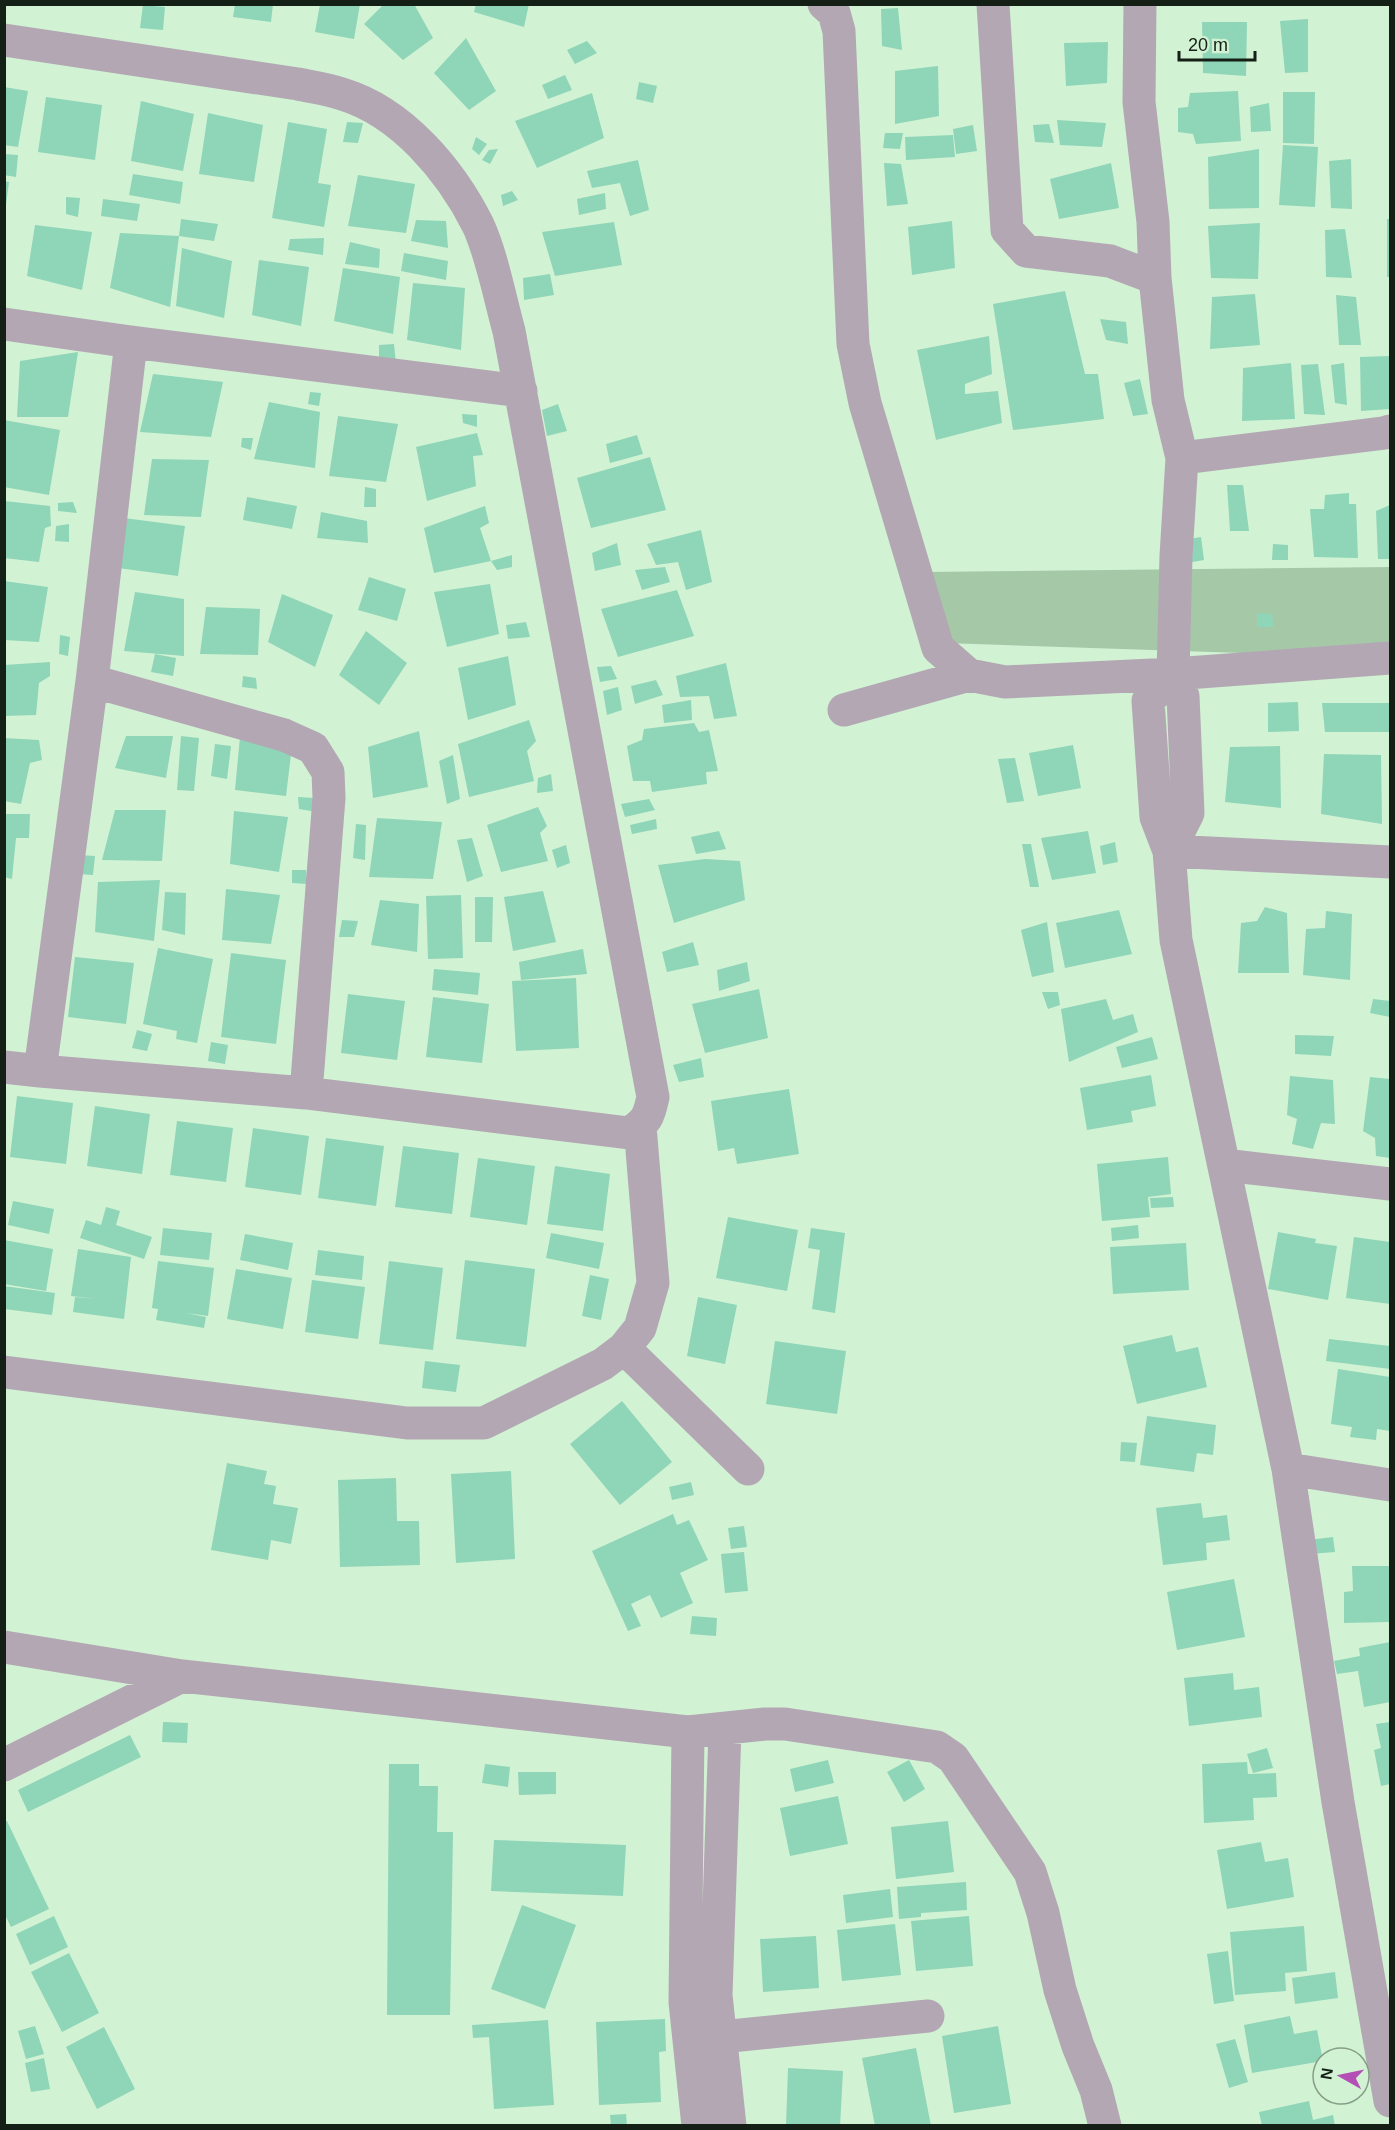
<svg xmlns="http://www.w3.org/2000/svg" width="1395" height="2130" font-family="Arial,sans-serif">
<rect width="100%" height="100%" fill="#d2f2d4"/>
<path fill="#a5c9a7" d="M1390 567V658L945 643 924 572Z"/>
<path fill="#8fd5b8" d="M235 4H273L271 22 233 17Z
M320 4H360L354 39 315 32Z
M384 4H414L433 38 403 60 364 24Z
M476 4H529L524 27 474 12Z
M143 5 165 7 163 30 140 28Z
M898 8 902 50 882 46 881 9Z
M1308 19V72L1285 73 1280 21Z
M1202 22H1247L1246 76 1203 73Z
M466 38 496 91 469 110 434 73Z
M587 41 597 53 575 64 567 50Z
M1108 42 1107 83 1066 86 1064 43Z
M938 66 939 116 895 124V71Z
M565 75 572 90 548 99 542 85Z
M639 82 657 86 653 103 636 99Z
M4 87 28 91 18 147 4 145Z
M1238 91 1241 141 1196 144 1193 134 1178 132V108L1188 107 1190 93Z
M1283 92H1315L1314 144 1283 143Z
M592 93 604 138 537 168 515 121Z
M46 97 102 105 95 160 38 152Z
M141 101 194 114 183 171 131 161Z
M1269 103 1271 131 1251 132 1250 107Z
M208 113 263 125 254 182 199 174Z
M1057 120 1106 123 1102 147 1060 145Z
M288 122 327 129 318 183 331 185 324 227 272 218Z
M347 122 363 123 358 143 343 142Z
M1049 124 1054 143 1035 142 1033 125Z
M973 125 977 151 956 154 953 129Z
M885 133H903L900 149 883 148Z
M953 135 955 157 906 160 905 137Z
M476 137 487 144 479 155 472 149Z
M1283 145 1318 147 1315 207 1279 205Z
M498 149 490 164 482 160 489 150Z
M1259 149V208L1209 209 1208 157Z
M4 154 18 155 16 177 4 175Z
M1351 159 1352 209 1331 208 1329 161Z
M638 160 649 210 630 216 620 183 592 188 587 171Z
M884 163 901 164 908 204 887 206Z
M1111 163 1119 208 1059 219 1050 179Z
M133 174 183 182 180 204 129 195Z
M358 175 415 184 406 233 348 226Z
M4 181 9 182 6 205H4Z
M512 191 518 200 503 206 501 195Z
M605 193 606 209 579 215 577 199Z
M66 197 80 198 78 217 66 214Z
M103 199 140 204 137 221 101 216Z
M181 219 218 224 214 241 179 236Z
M1387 219H1390V277H1387Z
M416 220 446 221 448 248 411 241Z
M952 221 955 268 912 275 908 227Z
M614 222 622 265 555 276 542 232Z
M1260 223 1258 279 1211 278 1208 226Z
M35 225 92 232 82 290 27 276Z
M1345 229 1352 278 1326 277 1325 230Z
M120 233 179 236 170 307 110 288Z
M324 238 323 255 288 250 290 239Z
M350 242 380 249 379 268 345 264Z
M182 248 232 261 224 318 176 306Z
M404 253 448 261 446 280 401 271Z
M259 260 309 267 301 326 252 315Z
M343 268 400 277 393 334 334 321Z
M550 274 554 295 524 300 523 278Z
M413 283 465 288 461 350 407 340Z
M1065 291 1085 374H1098L1104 419 1013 430 993 304Z
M1255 294 1260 345 1210 349 1212 297Z
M1336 295 1356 297 1361 345H1339Z
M1100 319 1126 322 1128 344 1106 340Z
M989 336 992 374 965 384V394L998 391 1002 423 936 440 917 350Z
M394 344 396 364 379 361V345Z
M78 352 68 417H17L20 361Z
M1390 356V409L1361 411 1360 357Z
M1291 363 1295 419 1242 421 1243 368Z
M1344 363 1347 405 1335 403 1331 365Z
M1318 364 1325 415 1304 414 1301 365Z
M153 374 223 382 211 437 140 432Z
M1140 379 1148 414 1133 416 1124 383Z
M310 392 321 393 319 406 308 404Z
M269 402 320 412 315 468 254 459Z
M558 404 567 431 547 436 542 410Z
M462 414 477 415V427L463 423Z
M338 416 398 424 386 482 329 476Z
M4 420 60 430 49 495 4 487Z
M477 433 483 455 473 456 476 486 427 501 416 447Z
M637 435 643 454 610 463 606 444Z
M242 438H253L251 450 241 447Z
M650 457 666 510 591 528 577 478Z
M152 459 209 460 201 517 144 515Z
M1227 485H1243L1249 531H1230Z
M365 487 376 489V507H364Z
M1349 493V504H1356L1358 558 1314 557 1310 509H1324L1325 495Z
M247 497 297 506 292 529 243 520Z
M4 501 50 506 51 526 45 528 39 562 4 558Z
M73 502 77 513 58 511V503Z
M1390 505V559H1378L1376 511Z
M485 506 489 523 480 528 491 561 434 573 424 528Z
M321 512 367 521 368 543 317 538Z
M124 518 185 526 178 576 118 568Z
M69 524V542L55 541 56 526Z
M701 530 712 582 686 590 678 562 656 565 647 544Z
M1201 537 1204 560 1187 563 1183 540Z
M617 543 621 565 595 571 592 553Z
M1273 544 1288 545V560H1272Z
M512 555V567L497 570 491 561Z
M665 567 670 582 642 590 635 570Z
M369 577 406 589 397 621 358 610Z
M4 581 48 587 39 642 4 640Z
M490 584 499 634 447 647 434 592Z
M677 590 694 636 618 657 601 609Z
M135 592 184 599V656L124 651Z
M282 594 333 615 315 667 268 642Z
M206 607 260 609 258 655 200 654Z
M1257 613 1272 614 1274 627H1257Z
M526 622 530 637 508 639 506 625Z
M366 631 407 663 379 705 339 675Z
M60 635 70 637 68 656 59 654Z
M155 654 176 658 173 676 151 672Z
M508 656 516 705 468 720 458 668Z
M50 662V676L39 683 36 715 4 716V665Z
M726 663 737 716 714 719 709 696 680 697 676 676Z
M611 666 617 679 600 682 597 667Z
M243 676 256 678 257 689 242 687Z
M656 680 663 695 635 704 631 686Z
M618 687 622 710 607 715 603 691Z
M691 700 692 720 664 723 662 705Z
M1298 702 1299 731 1268 732V703Z
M1322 703H1390V732H1325Z
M529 720 536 741 527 751 534 781 469 797 458 744Z
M694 723 699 732 709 730 718 771 706 772 707 784 652 792 650 781H633L627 746 642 740 644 729Z
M419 731 428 787 373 798 368 747Z
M126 736H173L166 778 115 768Z
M181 736 199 738 194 791 177 790Z
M240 737 292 746 286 796 235 790Z
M4 738 39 740 42 760 30 763 21 804 4 801Z
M215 744 231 746 227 779 211 776Z
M1073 745 1081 788 1038 796 1029 753Z
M1280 746 1281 808 1225 802 1230 747Z
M1324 754 1381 755 1382 824 1321 814Z
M453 755 460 799 447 804 439 761Z
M1015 758 1024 801 1007 803 998 759Z
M551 774 553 791 537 793 538 778Z
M298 797 314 798 317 812 299 809Z
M649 799 655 810 625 817 621 804Z
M538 807 547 826 540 833 548 861 501 872 487 825Z
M115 810H166L162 861 102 860Z
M234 811 288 817 279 872 230 864Z
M4 814H30L29 838H16L12 879 4 877Z
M377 818 442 822 433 879 369 877Z
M656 819 657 829 632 834 630 825Z
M356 824 366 825 365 860 353 858Z
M719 831 726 849 696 854 691 837Z
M1088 831 1096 873 1052 880 1041 838Z
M472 838 483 876 467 882 457 840Z
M1115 842 1118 862 1103 865 1100 846Z
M1022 844H1031L1039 887H1030Z
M566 845 570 863 557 868 552 850Z
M79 855 95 856 93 875 78 874Z
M705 859 740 861 745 900 674 923 658 865Z
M292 870H306L307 884 292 883Z
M160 880 154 941 95 932 98 882Z
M226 889 280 895 271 944 222 940Z
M543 891 556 942 513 951 504 897Z
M165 892 186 893 185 935 162 930Z
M461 895 463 958 428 959 426 896Z
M475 897H493L492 942H475Z
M380 900 419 904 417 952 371 945Z
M1265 907 1287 913 1289 973H1238L1241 923 1257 921Z
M1119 910 1132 954 1065 968 1056 923Z
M1326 911 1352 914 1350 980 1303 975 1306 929 1325 928Z
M342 920 358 921 354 937H339Z
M1047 922 1054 972 1032 977 1021 930Z
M693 942 699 965 667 972 662 952Z
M158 948 213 959 197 1043 176 1039 177 1031 143 1024Z
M583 949 587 974 521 980 519 962Z
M231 953 286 960 276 1044 221 1037Z
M75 957 134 963 126 1024 68 1017Z
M747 962 750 981 719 991 717 970Z
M434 969 480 973 478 995 432 990Z
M576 978 579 1048 516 1051 512 981Z
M759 989 768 1038 705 1053 692 1004Z
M1042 992H1058L1060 1005 1048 1009Z
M348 994 405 1001 397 1060 341 1053Z
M433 997 489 1004 482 1063 426 1057Z
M1106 999 1113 1020 1133 1014 1138 1032 1069 1062 1061 1009Z
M1373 999 1390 1001V1017L1370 1013Z
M137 1030 152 1034 147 1051 132 1048Z
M1295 1035 1334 1036 1331 1056 1295 1054Z
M1152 1037 1158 1059 1122 1068 1116 1047Z
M211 1042 228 1045 225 1064 208 1061Z
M701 1058 704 1077 679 1082 673 1065Z
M1151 1075 1156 1106 1131 1111 1133 1122 1087 1130 1080 1088Z
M1290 1076 1333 1080 1335 1124 1321 1123 1313 1149 1292 1144 1297 1119 1287 1115Z
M1370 1077 1390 1079V1158L1376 1156 1375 1138 1363 1131Z
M789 1089 799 1154 737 1164 734 1148 718 1151 711 1101Z
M17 1096 73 1103 66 1164 10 1157Z
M95 1106 150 1114 142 1174 87 1166Z
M177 1121 233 1128 226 1182 170 1175Z
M253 1128 309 1136 301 1195 245 1187Z
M326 1138 384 1146 376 1206 318 1198Z
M403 1146 459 1153 452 1214 395 1207Z
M1168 1157 1171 1194 1148 1197 1150 1217 1102 1221 1097 1164Z
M478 1158 535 1166 527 1225 470 1217Z
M555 1166 610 1174 603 1231 547 1224Z
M1173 1197 1174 1207 1151 1208 1150 1198Z
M13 1201 54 1209 49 1234 8 1225Z
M106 1207 120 1211 116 1225 152 1237 144 1259 80 1238 86 1220 101 1225Z
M728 1217 798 1230 787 1291 716 1278Z
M1138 1225 1139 1238 1112 1241 1111 1228Z
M163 1228 212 1233 209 1260 160 1255Z
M811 1228 845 1233 835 1313 812 1309 820 1250 808 1248Z
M1278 1232 1316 1239 1315 1243 1337 1246 1328 1300 1268 1289Z
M551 1233 604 1243 599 1269 546 1258Z
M245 1234 293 1243 288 1270 240 1260Z
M1354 1237 1390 1242V1304L1346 1298Z
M4 1240 53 1249 46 1291 4 1284Z
M1186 1243 1189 1290 1113 1294 1110 1247Z
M78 1249 131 1257 124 1319 73 1312 75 1297 97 1299 71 1296Z
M318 1250 364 1256 362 1280 315 1275Z
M465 1260 535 1269 526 1347 456 1339Z
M158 1261 214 1268 208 1316 186 1313 206 1317 204 1328 156 1320 158 1309 152 1308Z
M389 1261 443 1268 433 1350 379 1344Z
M236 1269 292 1278 283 1329 227 1319Z
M590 1275 609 1279 601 1320 582 1316Z
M312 1280 365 1287 358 1339 305 1332Z
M4 1286 55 1293 52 1315 4 1309Z
M698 1297 737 1305 725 1364 687 1356Z
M1172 1335 1176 1352 1198 1347 1207 1387 1137 1404 1123 1346Z
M1329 1339 1390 1346V1369L1326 1361Z
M775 1341 846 1351 837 1414 766 1404Z
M425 1361 460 1365 456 1392 422 1388Z
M1338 1369 1390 1377V1431L1377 1429 1376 1440 1350 1437 1352 1427 1331 1424Z
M622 1401 672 1462 620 1505 570 1444Z
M1147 1416 1216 1425 1213 1455 1197 1453 1194 1472 1140 1465Z
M1121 1442 1137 1443 1135 1462 1120 1461Z
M227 1463 267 1471 264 1484 276 1486 273 1504 298 1508 291 1544 271 1540 268 1560 211 1550Z
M511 1471 515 1559 456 1563 451 1474Z
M396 1478 397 1521H419L420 1565 340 1567 338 1480Z
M691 1482 694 1495 672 1500 669 1487Z
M1201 1503 1203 1518 1227 1515 1230 1540 1206 1543 1207 1560 1163 1565 1156 1508Z
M673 1514 677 1525 689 1520 708 1560 680 1573 693 1603 661 1618 650 1595 631 1604 641 1626 628 1631 592 1551Z
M744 1526 747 1547 731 1549 728 1528Z
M1333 1537 1335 1552 1310 1554 1308 1540Z
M744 1552 748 1591 725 1593 721 1554Z
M1352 1566H1390V1622L1344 1623V1592L1353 1591Z
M1234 1579 1245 1637 1177 1650 1167 1592Z
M692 1616 717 1618 716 1636 690 1634Z
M1390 1642V1702L1364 1707 1358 1671 1337 1674 1334 1661 1360 1656 1359 1648Z
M1233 1673 1234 1690 1259 1687 1262 1717 1189 1726 1184 1678Z
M163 1722 188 1723 187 1743 162 1742Z
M1390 1722V1784L1381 1786 1374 1750 1381 1748 1376 1724Z
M130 1735 141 1757 28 1812 18 1790Z
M1267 1748 1273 1768 1253 1773 1247 1754Z
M828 1760 834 1783 795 1792 790 1769Z
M909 1760 925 1789 904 1802 887 1772Z
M1247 1762 1248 1774 1276 1773 1277 1797 1253 1798 1254 1820 1204 1823 1202 1764Z
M389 1764H419V1786H438L437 1832H453L450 2015H387Z
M485 1764 510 1767 508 1787 482 1783Z
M518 1772H556V1794L519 1795Z
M838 1796 848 1844 790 1856 780 1808Z
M7 1821 49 1909 11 1927 4 1913V1822Z
M948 1821 954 1872 896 1879 891 1827Z
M494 1840 626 1845 623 1896 491 1891Z
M1261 1842 1265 1862 1288 1858 1294 1897 1227 1909 1217 1850Z
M966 1882 967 1910 921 1913V1917L899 1919 897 1887Z
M890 1889 893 1917 846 1923 843 1895Z
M522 1905 576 1925 545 2009 491 1989Z
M54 1916 68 1947 30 1965 16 1934Z
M969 1916 973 1966 916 1971 911 1921Z
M895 1924 901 1975 842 1981 837 1930Z
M1304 1926 1307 1971 1285 1973 1286 1991 1235 1995 1230 1932Z
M816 1936 819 1988 763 1992 760 1939Z
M1228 1951 1234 2001 1214 2004 1207 1954Z
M69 1953 99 2013 62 2032 31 1972Z
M1335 1972 1338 1998 1295 2004 1292 1978Z
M1290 2016 1294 2034 1317 2030 1323 2061 1252 2073 1244 2025Z
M665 2019 666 2051 659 2052 661 2102 599 2105 596 2022Z
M548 2020 554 2105 494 2109 489 2037 473 2038 472 2025Z
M35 2026 44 2054 26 2059 18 2031Z
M998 2026 1011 2104 954 2113 942 2036Z
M104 2027 135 2089 97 2109 66 2047Z
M1235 2039 1248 2082 1229 2088 1216 2044Z
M916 2048 931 2126H875L862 2058Z
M44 2058 50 2089 31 2092 25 2063Z
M788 2068 843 2071 840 2126H786Z
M1309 2101 1313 2120 1333 2115 1335 2126H1262L1259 2112Z
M626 2114 627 2126H611L610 2115Z"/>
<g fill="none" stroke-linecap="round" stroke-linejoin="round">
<path stroke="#b4a7b4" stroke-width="33" d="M824 4 834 13 839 31 853 344 865 403 938 648 969 675 1005 682 1173 674 1390 658
M993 4 1007 230 1026 251 1110 261 1155 278
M1140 4 1139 102 1153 222 1155 278 1168 400 1182 458 1176 556 1173 674 1183 696 1188 813 1169 851
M4 40 298 84C312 87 328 89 342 94 402 112 451 171 478 225 492 255 500 299 509 331L653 1097C649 1116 647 1122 629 1133L306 1093 40 1071 4 1067
M4 324 131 342 521 391
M1182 458 1384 433 1390 431
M1173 674 1148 701 1156 817 1169 851 1176 940 1288 1469 1338 1802 1390 2101
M92 681 284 735 313 748 328 772 329 798 306 1093
M844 710 969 675
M1169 851 1390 862
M40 1071 92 681 131 342
M1224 1165 1390 1184
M624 1348 748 1469
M4 1372 407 1423H484L603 1364 624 1348 640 1328 653 1283 640 1126
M1288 1469 1390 1485
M4 1647 182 1676 688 1732 765 1724H785L937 1747 953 1758 1030 1872 1043 1913 1060 1990 1078 2046 1096 2090 1105 2126
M725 1730 716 1995 730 2126
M688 1732 685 2002 698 2126
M4 1765 182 1676
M721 2037 928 2016"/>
</g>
<rect width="1395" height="2130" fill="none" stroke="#141f15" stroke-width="12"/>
<g transform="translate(1341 2076) rotate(279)"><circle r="28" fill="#d2f2d4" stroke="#869e88" stroke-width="1.5"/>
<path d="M0-4.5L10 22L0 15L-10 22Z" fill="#b34fb5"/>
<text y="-9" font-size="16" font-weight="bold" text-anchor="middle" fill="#141f15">N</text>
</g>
<path d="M1179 51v9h76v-9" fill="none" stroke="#141f15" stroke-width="3"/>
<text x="1188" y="51" font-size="18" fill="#141f15" stroke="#d2f2d4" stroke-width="4.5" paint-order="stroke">20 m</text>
</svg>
